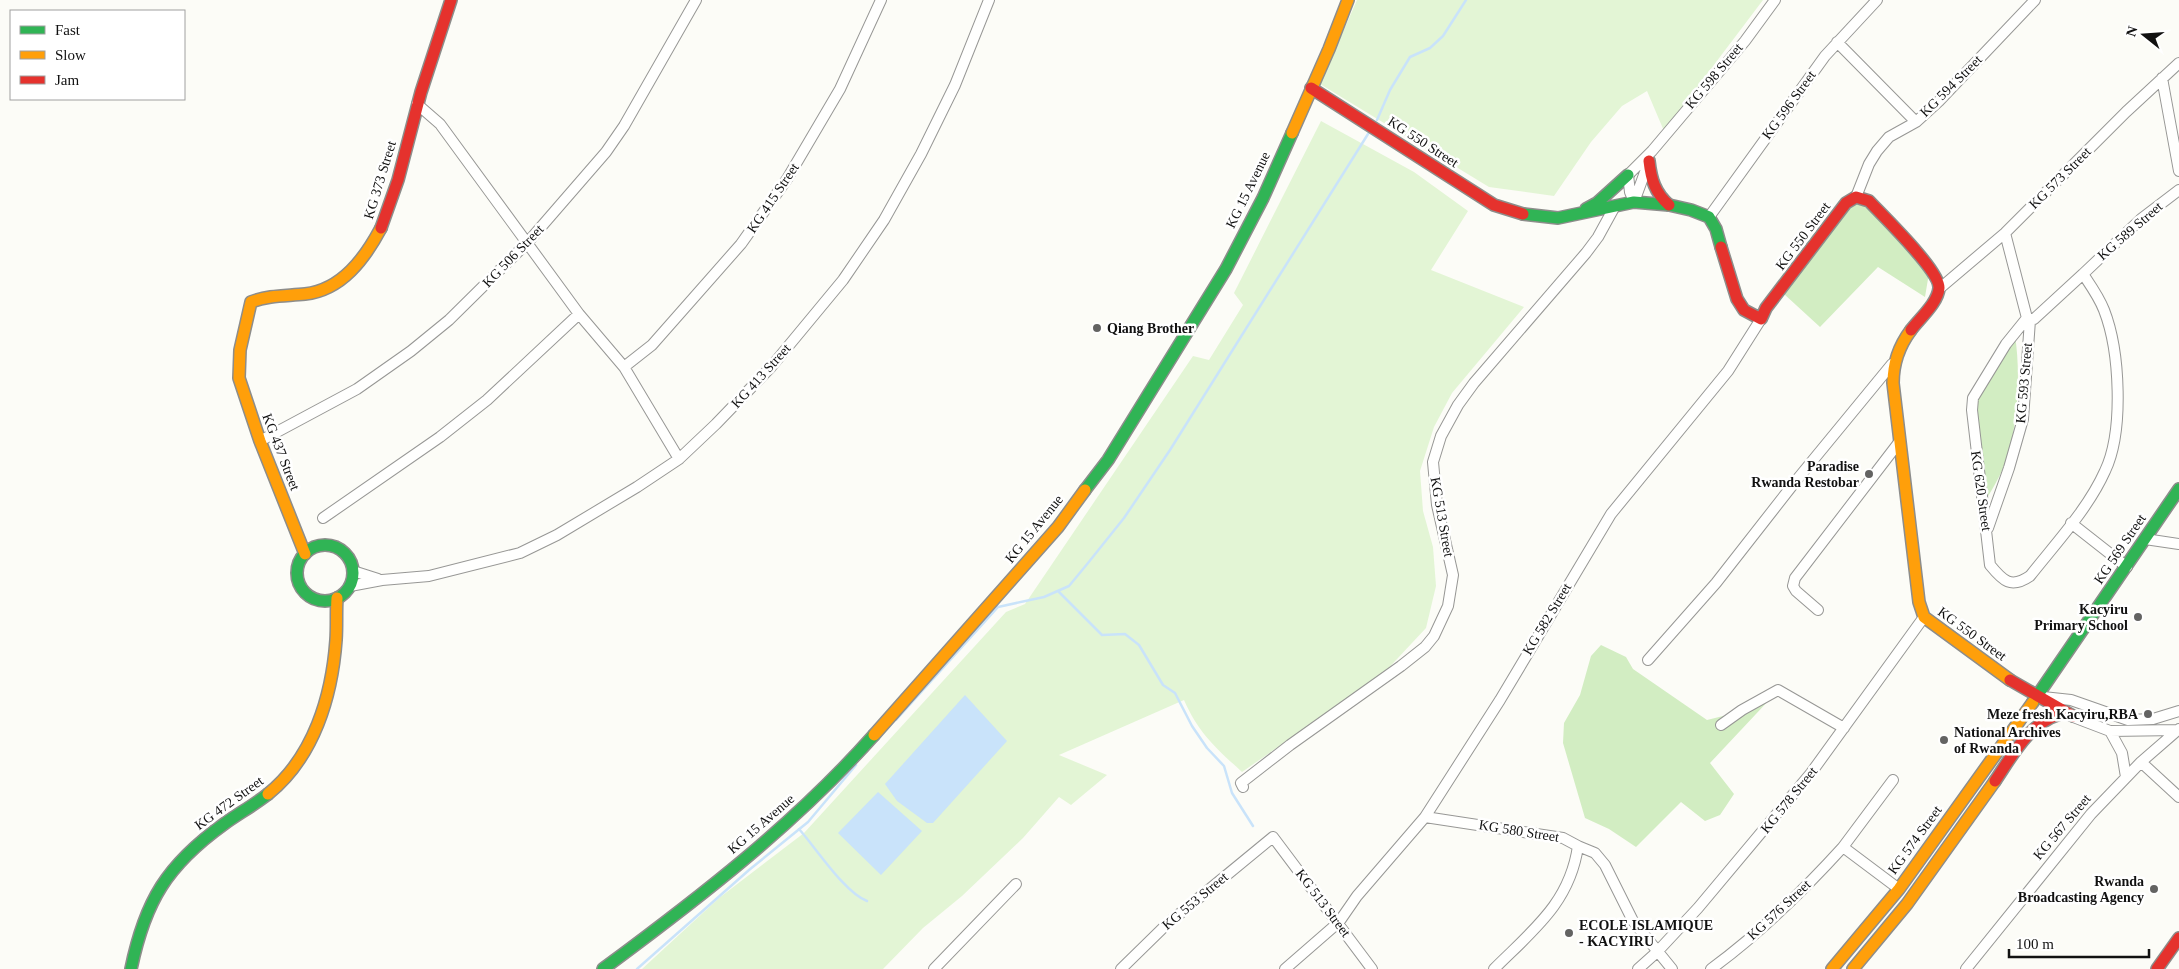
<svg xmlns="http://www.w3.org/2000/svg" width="2179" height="969" font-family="'Times New Roman',serif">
<rect width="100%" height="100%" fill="#fcfcf7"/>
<path fill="#e3f5d5" d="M1357 0H1763L1664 131 1647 91 1622 106 1591 142 1554 196 1489 187 1320 84Z
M1321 121 1414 172 1468 211 1431 270 1524 307 1452 393 1434 427 1420 471 1423 511 1433 547 1436 586 1426 628 1383 674 1242 772C1216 748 1199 734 1184 700L1059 755 1107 775 1071 805 1059 797 1023 838 962 896 923 928 883 969H642L719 898 804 833 1006 612 1025 604 1193 356 1209 360 1243 305 1234 293Z"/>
<path fill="#d2edc2" d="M1851 195H1866L1930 267 1925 297 1878 267 1820 327 1784 294 1791 286 1790 270Z
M2015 336C2021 372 2018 432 2004 466 1999 479 1990 492 1984 504L1973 397Z
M1601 645 1626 657 1633 669 1707 720 1735 713 1751 699 1771 698 1710 763 1734 794 1720 815 1705 821 1681 802 1636 847 1609 829 1585 818 1563 743 1564 723 1580 695 1591 656Z"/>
<path fill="#c9e3fa" d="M965 695 1007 741 933 823H927L897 801 885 784Z
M878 792 922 831 881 875 838 833Z"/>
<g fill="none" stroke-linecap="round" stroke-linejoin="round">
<path stroke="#c9e3fa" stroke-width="2.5" d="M1377 120 1390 90 1410 57 1430 48 1443 36 1466 0
M1058 591 1102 635 1125 634 1139 645 1163 685 1175 693 1192 726 1207 748 1224 766 1232 793 1253 826
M896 720 998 607 1044 597 1069 586 1088 563 1124 518 1170 450 1368 134
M799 829C816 848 845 893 867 901
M637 969 749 870 808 822 856 765"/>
<g stroke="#979795" stroke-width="12">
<path id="street" d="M1837 42 1916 122
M2162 78 2179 171
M417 104 440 124 579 314 624 367 679 459
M1856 197 1869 164 1877 151 1889 137 1916 122 1939 101 2035 0
M1634 202 1630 192 1628 175 1652 151 1745 41 1775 0
M1634 202 1648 164
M1709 217 1825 56 1877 0
M2005 233 2027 318 2034 319 2083 274C2091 286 2099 297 2104 310 2120 351 2124 431 2105 471 2088 509 2056 543 2030 576 2011 589 2003 581 1990 565L1972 410 1973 398 2006 344 2027 318
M2083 274 2141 219 2179 190
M1939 289 2005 233 2126 112 2179 63
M624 367 652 345 741 244 787 179 840 89 881 0
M260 441 357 389 411 351 449 320 528 242 606 152 624 126 696 0
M323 518 440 437 487 400 579 314
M2071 523 2127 567
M1988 528 2009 468 2023 419 2030 320
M2145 539 2179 544
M353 571 378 579
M350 586 382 580 429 576 520 553 557 535 637 487 679 459 716 424 771 367 843 280 884 220 921 154 955 85 989 0
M1818 610 1796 591 1793 586 1795 578 1900 441
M1648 660 1716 583 1795 482 1892 364
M2043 697 2071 700 2128 720 2153 719 2179 711
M2068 715 2110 731 2122 753 2126 777
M1721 725 1742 710 1778 690 1844 728
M2110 731 2178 730
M2141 762 2179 797
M1243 787 1241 783 1290 745 1401 666 1425 647 1434 636 1448 606 1453 575 1437 505 1433 462 1441 436 1458 405 1474 383 1586 253 1598 237 1615 206
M1425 817 1563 838 1578 846C1570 903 1532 931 1494 969
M1578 846 1595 853 1605 865 1633 921 1672 969
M1843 847 1893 780
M934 969 1016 884
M1121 969 1166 925 1273 837 1372 969
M1285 969 1339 922 1357 896 1425 817 1500 700 1611 514 1728 371 1761 319
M1638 969 1657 952 1698 908 1811 773 1924 617
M1711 969C1759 934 1803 891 1843 847L1899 889
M1966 969 2091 814 2141 762 2179 729"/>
</g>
<g stroke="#8d8d8b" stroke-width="14">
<path id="fast" d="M1586 209 1597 203 1628 175
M1523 214 1558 218 1634 202 1669 205 1691 210 1709 217 1716 229 1721 247
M1085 490 1108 460 1226 269 1263 198 1292 133
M297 573a28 28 0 1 1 56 0a28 28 0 1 1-56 0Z
M2033 702 2179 489
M131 969C145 901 167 865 224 824 238 814 254 805 268 794
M603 969C699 898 794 825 874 735"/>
</g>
<g stroke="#8d8d8b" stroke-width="14">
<path id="slow" d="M1292 133 1329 49 1348 0
M1911 330C1899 346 1893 362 1893 383L1919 602 1924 617 2010 680
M305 554 260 441 239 378 240 350 251 302C269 295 286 296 305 294 342 290 365 258 381 228
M874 735 1058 527 1085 490
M268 794C314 757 332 696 336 640 337 626 336 612 337 598
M1832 969 1899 889 2033 702
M1853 969 1907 904 1995 781"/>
</g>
<g stroke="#8d8d8b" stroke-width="14">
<path id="jam" d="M1311 88 1494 205 1523 214
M1649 161C1651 179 1655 193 1669 205
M381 228 398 180 421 92 451 0
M1721 247 1737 299 1744 310 1761 319 1766 308 1846 203 1856 197 1869 201C1883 216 1940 271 1939 288 1938 303 1919 319 1911 330
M2010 680 2073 716
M1995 781C2012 756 2029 723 2060 714
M2157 969 2179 938"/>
</g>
<use href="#street" stroke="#fffffe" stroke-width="10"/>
<use href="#fast" stroke="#30b455" stroke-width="11"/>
<use href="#slow" stroke="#ff9f0a" stroke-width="11"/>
<use href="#jam" stroke="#e5322d" stroke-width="11"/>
</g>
<g fill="#636362" stroke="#fff" stroke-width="2">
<circle cx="1097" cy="328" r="5"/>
<circle cx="1869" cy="474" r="5"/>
<circle cx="2138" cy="617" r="5"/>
<circle cx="2148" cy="714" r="5"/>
<circle cx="1944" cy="740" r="5"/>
<circle cx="2154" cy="889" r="5"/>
<circle cx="1569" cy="933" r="5"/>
</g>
<g text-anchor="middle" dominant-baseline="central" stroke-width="5" stroke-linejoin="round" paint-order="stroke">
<g font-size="14" fill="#111" stroke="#fff">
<text transform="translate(1714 76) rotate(-50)">KG 598 Street</text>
<text transform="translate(1951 86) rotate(-45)">KG 594 Street</text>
<text transform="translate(1789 105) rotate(-54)">KG 596 Street</text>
<text transform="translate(1423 142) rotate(33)">KG 550 Street</text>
<text transform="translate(2060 178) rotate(-45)">KG 573 Street</text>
<text transform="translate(380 180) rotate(-73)">KG 373 Street</text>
<text transform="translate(1248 190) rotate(-64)">KG 15 Avenue</text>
<text transform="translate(773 198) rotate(-56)">KG 415 Street</text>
<text transform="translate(2130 231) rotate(-41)">KG 589 Street</text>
<text transform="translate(1803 236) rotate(-53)">KG 550 Street</text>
<text transform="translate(513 256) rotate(-46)">KG 506 Street</text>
<text transform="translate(761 376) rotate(-48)">KG 413 Street</text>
<text transform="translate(2024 383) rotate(-85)">KG 593 Street</text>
<text transform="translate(281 452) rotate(69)">KG 437 Street</text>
<text transform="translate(1981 491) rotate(82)">KG 620 Street</text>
<text transform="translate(1442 517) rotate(80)">KG 513 Street</text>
<text transform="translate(1034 529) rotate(-51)">KG 15 Avenue</text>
<text transform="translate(2120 549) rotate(-56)">KG 569 Street</text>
<text transform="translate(1547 619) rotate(-59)">KG 582 Street</text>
<text transform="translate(1972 634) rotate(36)">KG 550 Street</text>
<text transform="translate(1789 800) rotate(-51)">KG 578 Street</text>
<text transform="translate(229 803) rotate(-36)">KG 472 Street</text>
<text transform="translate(761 824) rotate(-41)">KG 15 Avenue</text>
<text transform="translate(2062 827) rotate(-50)">KG 567 Street</text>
<text transform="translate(1519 831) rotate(9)">KG 580 Street</text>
<text transform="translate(1915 840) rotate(-54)">KG 574 Street</text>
<text transform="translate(1195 901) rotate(-40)">KG 553 Street</text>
<text transform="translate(1323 903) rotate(53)">KG 513 Street</text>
<text transform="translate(1779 910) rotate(-43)">KG 576 Street</text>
</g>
<g font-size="14" font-weight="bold" fill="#111" stroke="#fff" text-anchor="end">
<text x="1107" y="328" text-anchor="start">Qiang Brother</text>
<text x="1859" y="466">Paradise<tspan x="1859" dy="16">Rwanda Restobar</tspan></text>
<text x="2128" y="609">Kacyiru<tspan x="2128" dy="16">Primary School</tspan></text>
<text x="2138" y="714">Meze fresh Kacyiru,RBA</text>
<text x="1954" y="732" text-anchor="start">National Archives<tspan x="1954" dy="16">of Rwanda</tspan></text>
<text x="2144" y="881">Rwanda<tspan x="2144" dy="16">Broadcasting Agency</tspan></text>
<text x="1579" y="925" text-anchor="start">ECOLE ISLAMIQUE<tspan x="1579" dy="16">- KACYIRU</tspan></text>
</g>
</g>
<rect x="10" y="10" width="175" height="90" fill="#ffffff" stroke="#a0a0a0"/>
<rect x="20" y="26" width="25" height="8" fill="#30b455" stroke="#a0a0a0"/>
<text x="55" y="35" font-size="15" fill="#111111">Fast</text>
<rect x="20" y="51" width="25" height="8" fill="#ff9f0a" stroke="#a0a0a0"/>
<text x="55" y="60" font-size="15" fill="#111111">Slow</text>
<rect x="20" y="76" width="25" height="8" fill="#e5322d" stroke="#a0a0a0"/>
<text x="55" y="85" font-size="15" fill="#111111">Jam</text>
<g transform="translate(2144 35) rotate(287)" stroke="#ffffff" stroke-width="4" paint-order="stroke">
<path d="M0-4L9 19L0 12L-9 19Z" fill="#111111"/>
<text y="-8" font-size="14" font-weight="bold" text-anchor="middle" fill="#111111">N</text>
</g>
<path d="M2009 949v8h140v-8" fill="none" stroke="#111111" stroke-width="2.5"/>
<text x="2016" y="949" font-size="15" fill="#111111" stroke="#ffffff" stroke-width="4" paint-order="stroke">100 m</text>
</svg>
